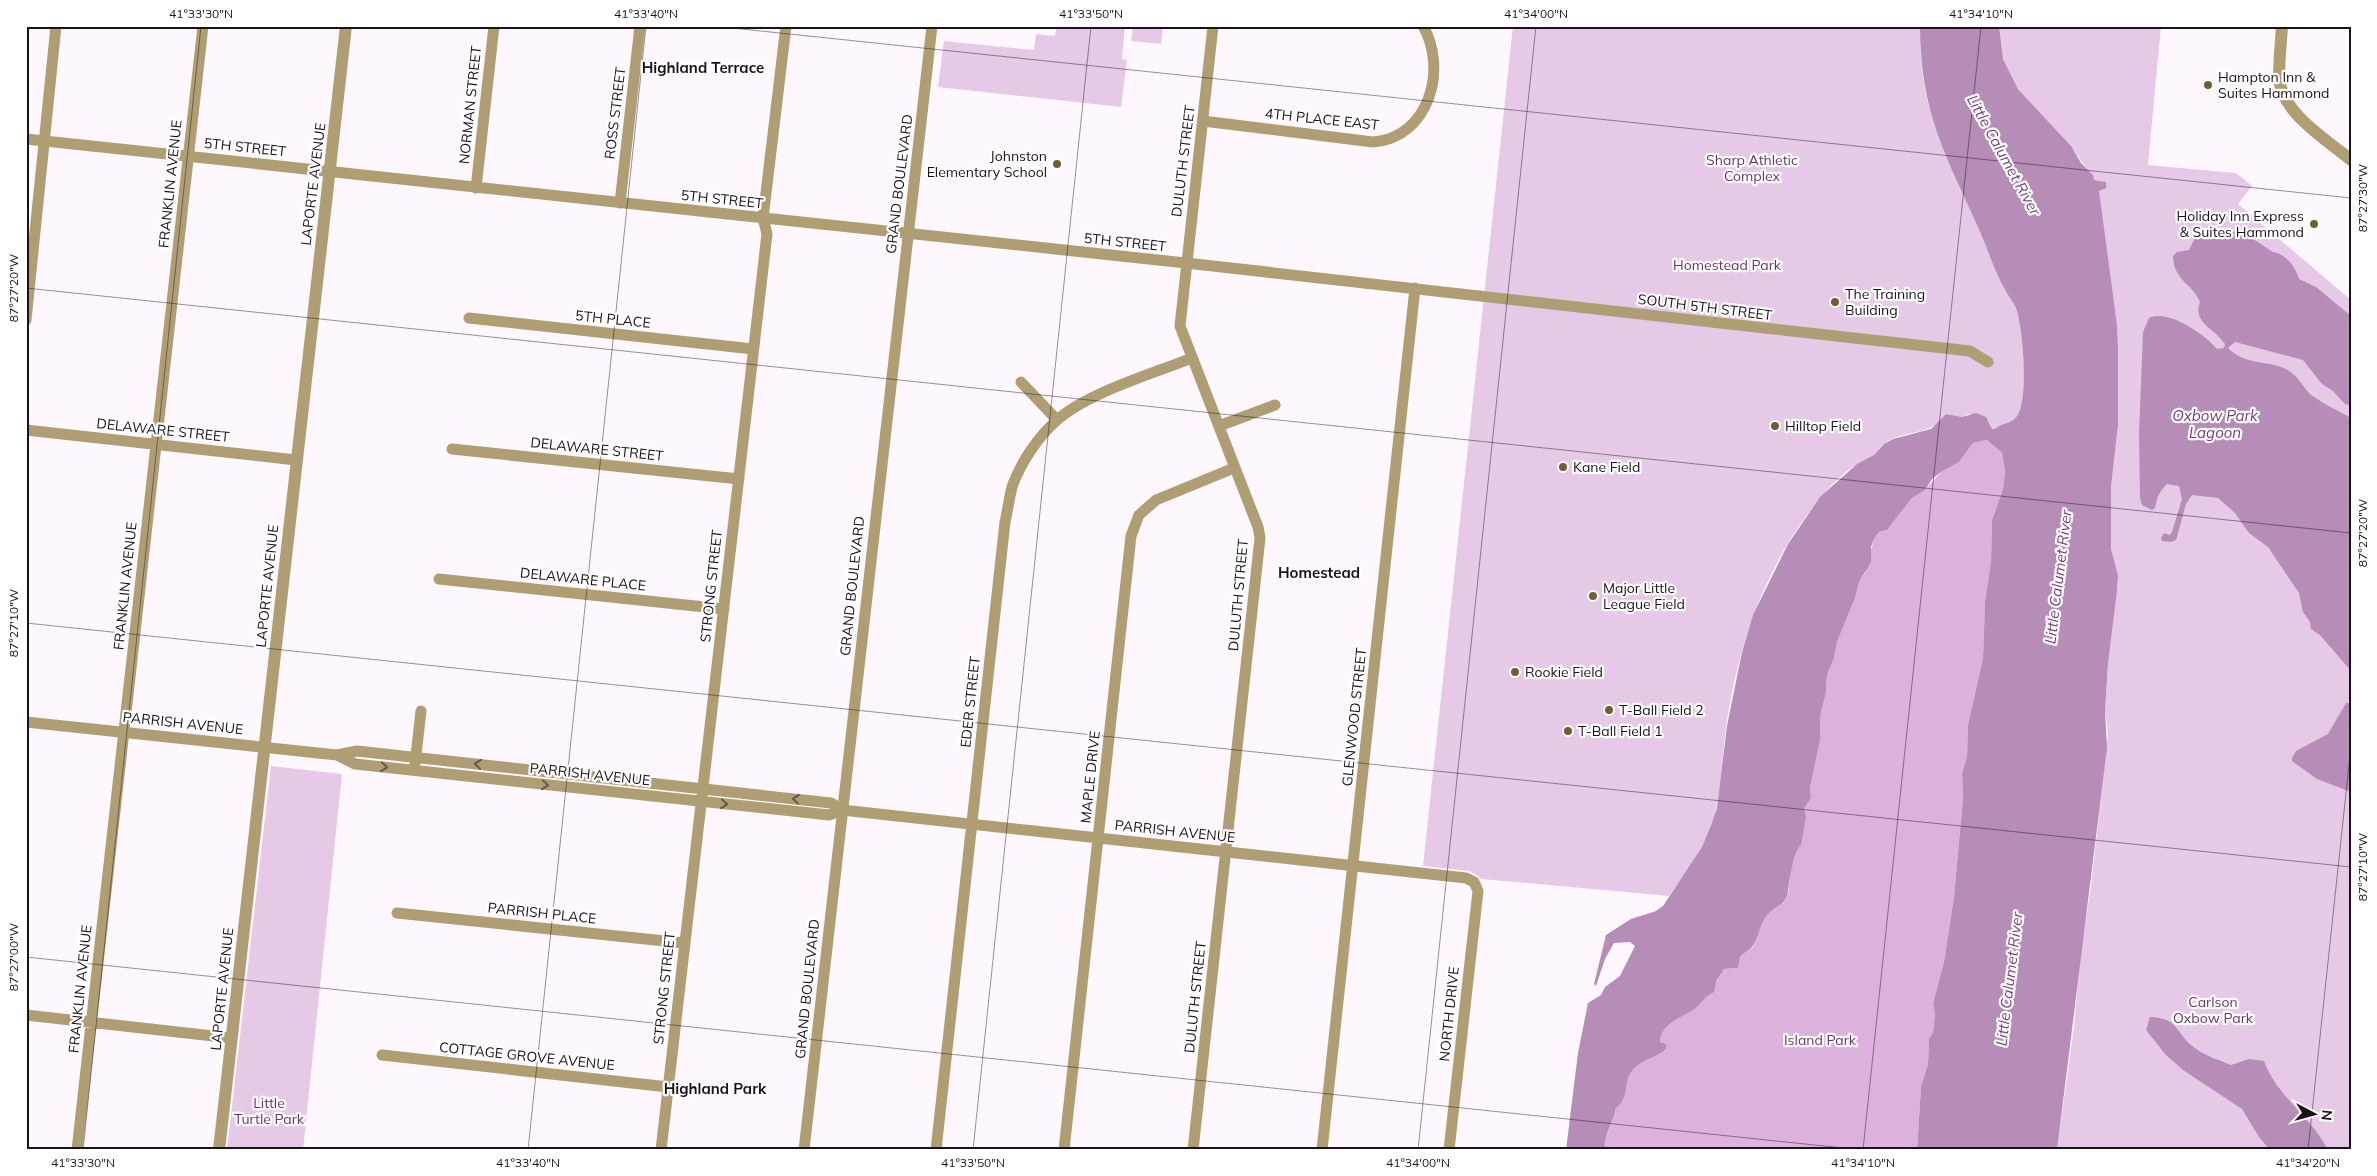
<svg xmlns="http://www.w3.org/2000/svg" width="2377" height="1176" font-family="Mulish,sans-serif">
<rect width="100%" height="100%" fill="#fef8fe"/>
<path fill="#e6c9e6" d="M1057 26H1125L1122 59 1127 60 1121 107 938 87 944 41 1034 50 1036 34 1055 36Z
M1133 26H1163L1161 44 1131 41Z
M1513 26H1920C1920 58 1923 90 1933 120 1944 158 1963 193 1979 229 1988 248 1994 270 2004 288 2007 295 2013 301 2016 308 2023 328 2029 399 2017 416 2012 424 2001 423 1995 430L1992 429 1989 422 1968 414 1962 417 1946 414C1931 438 1904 428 1884 444 1880 447 1877 452 1874 455 1869 459 1862 461 1857 464 1830 481 1805 516 1788 543 1754 600 1735 663 1726 728 1721 763 1722 803 1708 836 1699 857 1682 877 1669 896L1482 879 1470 871 1423 866Z
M1999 26H2161L2148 165 2236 173 2252 186 2238 204 2351 300V1150H2057L2074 1027 2081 950 2091 887 2108 734 2105 711 2108 664 2117 591 2118 575 2111 549V487L2118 425V348L2117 325 2099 208V191L2103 188V181L2094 180 2072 147 2018 89 2003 59Z
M271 766 342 774 303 1150H227Z"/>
<path fill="#dcb2dc" d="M1987 440 2002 453 2005 472 2003 489 1992 520 1991 561 1985 602 1983 658 1968 725 1967 757 1962 773 1963 798 1954 897 1944 962 1933 1003 1935 1014 1933 1032 1929 1039 1928 1064 1921 1086 1917 1150H1605C1603 1135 1615 1123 1616 1108 1631 1097 1622 1082 1633 1070 1642 1059 1657 1058 1666 1049V1044L1660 1042C1662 1020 1690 1014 1704 999 1712 991 1718 979 1724 969L1738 968 1740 957C1744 952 1748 951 1752 948 1760 940 1758 922 1768 913 1775 907 1785 905 1788 895 1790 887 1789 873 1792 865 1798 848 1806 827 1804 809L1811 798 1810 788 1820 741V717L1826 692 1827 675 1834 658 1837 642 1855 598 1859 582 1865 573 1874 539 1879 532 1887 530 1891 525 1912 498 1925 490 1941 472 1959 462 1973 443Z"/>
<path fill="#b58db6" d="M1920 26H1999L2003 59 2018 89 2072 147 2081 163 2093 175 2094 180 2106 182V188L2099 191 2117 325 2118 348V425L2111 487V549L2118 575 2117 591 2108 664 2105 711 2107 748 2057 1150H1917L1921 1086 1928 1064 1929 1039 1933 1032 1935 1014 1933 1003 1944 962 1954 897 1963 798 1962 773 1967 757 1968 725 1983 658 1985 602 1991 561 1992 520 2003 489 2005 472 2002 453 1987 440 1973 443 1959 462 1941 472 1932 479 1925 490 1912 498 1891 525 1887 530 1879 532 1874 539 1871 547V562L1859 582 1855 598 1837 642 1834 658 1827 675 1826 692 1820 717V741L1810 788 1811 798 1804 809 1806 817 1801 845C1793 852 1789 882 1788 893 1786 905 1774 907 1767 915 1759 924 1759 940 1752 947 1749 951 1744 952 1740 957L1738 968 1724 969 1716 982 1714 992C1705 995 1701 1005 1693 1010 1679 1018 1661 1025 1660 1042L1666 1044V1049C1657 1058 1642 1059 1633 1070 1622 1082 1631 1097 1616 1108 1614 1123 1603 1135 1605 1150H1566L1578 1053 1588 1003 1601 995 1605 987 1620 976 1635 946 1630 942 1614 943 1605 959 1596 986 1594 984 1606 935 1631 919 1656 911 1663 906 1702 847 1712 823 1717 808 1727 726 1742 652 1753 615 1788 544 1820 497 1857 464 1874 455 1884 444 1893 439 1931 429 1946 414 1962 417 1976 413 1986 417 1992 429H1995C2001 423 2012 424 2017 416 2029 399 2023 328 2016 308 2013 301 2007 295 2004 288 1993 268 1987 246 1977 225 1962 191 1944 157 1933 120 1924 90 1920 58 1920 26Z
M2209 229C2239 228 2249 236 2273 252 2287 255 2295 266 2299 279L2316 287 2351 316V405L2345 404 2333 391 2322 384 2303 360 2235 342 2228 348C2244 366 2274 360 2289 371 2298 376 2303 387 2310 394 2323 404 2337 410 2351 418V671L2320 635 2311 629 2310 622 2303 612 2299 593 2268 547 2249 533 2235 513 2218 498 2192 495 2186 504 2176 540 2171 542 2162 541 2161 538 2164 533 2170 535 2172 532 2182 499 2179 486 2167 484C2159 492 2157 497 2155 508L2152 510 2142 505 2140 498 2139 433 2143 332 2149 318C2168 309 2204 334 2217 349L2224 348 2225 344C2215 328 2192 323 2200 302 2193 283 2174 282 2173 256L2177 252 2189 250C2195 239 2196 232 2209 229Z
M2346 703H2351V792L2317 779 2292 761V758L2296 751 2328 734Z
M2150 1017C2180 1018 2175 1034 2195 1048 2205 1056 2219 1060 2231 1065L2249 1059 2264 1061C2277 1097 2311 1116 2328 1150H2270L2259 1137 2242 1109 2183 1070 2165 1054 2146 1030Z"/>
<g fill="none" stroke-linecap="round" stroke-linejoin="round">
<path stroke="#af9e74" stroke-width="11" d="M1203 121 1373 142C1429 138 1448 69 1423 26
M26 139 1186 263 1970 351 1988 362
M476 188 494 26
M620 203 640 26
M469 318 753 349
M26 320 56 26
M1021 382 1057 420
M1219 426 1275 405
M26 430 296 460
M452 449 739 479
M439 579 724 609
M26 722 337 755 357 751 831 803 842 810
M337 755 355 764 829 815 842 810 1466 878 1474 882 1478 891 1449 1150
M415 764 421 711
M397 913 684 943
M26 1015 231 1038
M382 1055 668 1087
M77 1150 203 26
M661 1150 767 234 763 218 786 26
M804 1150 932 26
M936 1150 1005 522C1008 510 1009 496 1013 484 1022 461 1038 437 1056 421 1087 393 1152 374 1192 358
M1064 1150 1131 536 1139 515 1156 500 1234 468
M1193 1150 1260 538 1258 527 1180 326 1213 26
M1322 1150 1415 288"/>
<path stroke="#af9e74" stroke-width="12" d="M2282 26C2281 43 2279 60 2279 77 2281 113 2326 139 2351 160
M219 1150 346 26"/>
</g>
<defs><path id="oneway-chevron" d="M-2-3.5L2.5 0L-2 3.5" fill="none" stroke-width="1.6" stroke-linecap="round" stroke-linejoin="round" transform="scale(1.25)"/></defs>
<g stroke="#655848">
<use href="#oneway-chevron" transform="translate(478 764) rotate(-174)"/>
<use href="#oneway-chevron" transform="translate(384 767) rotate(6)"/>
<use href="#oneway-chevron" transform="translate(545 785) rotate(6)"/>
<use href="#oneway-chevron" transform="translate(796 799) rotate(-174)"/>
<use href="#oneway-chevron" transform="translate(724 804) rotate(6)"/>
</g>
<path fill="none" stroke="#1b111b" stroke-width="1" stroke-opacity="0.45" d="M713 26 2351 198M26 288 2351 533M26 623 2351 867M26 957 1862 1150M83 1150 201 26M528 1150 646 26M973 1150 1091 26M1418 1150 1536 26M1863 1150 1981 26M2308 1150 2351 746"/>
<g fill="#715e2d" stroke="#fff" stroke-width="2">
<circle cx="2208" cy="85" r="5"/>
<circle cx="1057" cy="164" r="5"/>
<circle cx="2314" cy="224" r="5"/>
<circle cx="1835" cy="302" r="5"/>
<circle cx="1775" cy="426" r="5"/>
<circle cx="1563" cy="467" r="5"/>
<circle cx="1593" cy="596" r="5"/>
<circle cx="1515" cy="672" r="5"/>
<circle cx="1609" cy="710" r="5"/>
<circle cx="1568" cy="731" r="5"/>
</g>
<g text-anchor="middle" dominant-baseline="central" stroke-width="4.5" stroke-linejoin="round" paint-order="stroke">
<g font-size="14" fill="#1b111b" stroke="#fff" text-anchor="start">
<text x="2218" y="77">Hampton Inn &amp;<tspan x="2218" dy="16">Suites Hammond</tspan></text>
<text x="1047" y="156" text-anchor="end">Johnston<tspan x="1047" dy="16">Elementary School</tspan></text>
<text x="2304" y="216" text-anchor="end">Holiday Inn Express<tspan x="2304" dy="16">&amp; Suites Hammond</tspan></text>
<text x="1845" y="294">The Training<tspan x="1845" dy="16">Building</tspan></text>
<text x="1785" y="426">Hilltop Field</text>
<text x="1573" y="467">Kane Field</text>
<text x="1603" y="588">Major Little<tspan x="1603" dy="16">League Field</tspan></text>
<text x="1525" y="672">Rookie Field</text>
<text x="1619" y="710">T-Ball Field 2</text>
<text x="1578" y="731">T-Ball Field 1</text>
</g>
<g font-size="14" fill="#1b111b" stroke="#fff">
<text transform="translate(470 105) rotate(-84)">NORMAN STREET</text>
<text transform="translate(615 113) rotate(-83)">ROSS STREET</text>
<text transform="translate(1322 119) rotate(6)">4TH PLACE EAST</text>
<text transform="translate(245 147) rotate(6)">5TH STREET</text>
<text transform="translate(1183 161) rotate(-83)">DULUTH STREET</text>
<text transform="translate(170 184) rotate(-84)">FRANKLIN AVENUE</text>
<text transform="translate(313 184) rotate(-83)">LAPORTE AVENUE</text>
<text transform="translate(899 184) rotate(-83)">GRAND BOULEVARD</text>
<text transform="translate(722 199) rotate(6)">5TH STREET</text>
<text transform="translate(1125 242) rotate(6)">5TH STREET</text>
<text transform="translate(1705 307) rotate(7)">SOUTH 5TH STREET</text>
<text transform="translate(613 319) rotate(6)">5TH PLACE</text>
<text transform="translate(163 430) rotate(6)">DELAWARE STREET</text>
<text transform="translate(597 449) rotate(6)">DELAWARE STREET</text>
<text transform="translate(583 579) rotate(6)">DELAWARE PLACE</text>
<text transform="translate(125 586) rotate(-84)">FRANKLIN AVENUE</text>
<text transform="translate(267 586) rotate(-84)">LAPORTE AVENUE</text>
<text transform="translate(711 586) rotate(-84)">STRONG STREET</text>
<text transform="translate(852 586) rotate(-84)">GRAND BOULEVARD</text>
<text transform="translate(1238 595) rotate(-85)">DULUTH STREET</text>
<text transform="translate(970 702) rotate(-84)">EDER STREET</text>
<text transform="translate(1354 717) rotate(-84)">GLENWOOD STREET</text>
<text transform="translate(183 723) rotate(6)">PARRISH AVENUE</text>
<text transform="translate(590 774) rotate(6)">PARRISH AVENUE</text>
<text transform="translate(1090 777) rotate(-84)">MAPLE DRIVE</text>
<text transform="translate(1175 831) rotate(6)">PARRISH AVENUE</text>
<text transform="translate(542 913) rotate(6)">PARRISH PLACE</text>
<text transform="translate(664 988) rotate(-84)">STRONG STREET</text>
<text transform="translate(80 989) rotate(-84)">FRANKLIN AVENUE</text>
<text transform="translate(222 989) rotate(-84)">LAPORTE AVENUE</text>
<text transform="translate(807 989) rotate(-84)">GRAND BOULEVARD</text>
<text transform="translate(1195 997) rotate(-84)">DULUTH STREET</text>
<text transform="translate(1449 1014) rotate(-84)">NORTH DRIVE</text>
<text transform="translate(527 1056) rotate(6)">COTTAGE GROVE AVENUE</text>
</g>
<g font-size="14" fill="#683569" stroke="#fff">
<text x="1752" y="160">Sharp Athletic<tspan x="1752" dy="16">Complex</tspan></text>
<text x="1727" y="265">Homestead Park</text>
<text x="2213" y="1002">Carlson<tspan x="2213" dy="16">Oxbow Park</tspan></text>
<text x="1820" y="1040">Island Park</text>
<text x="269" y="1103">Little<tspan x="269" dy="16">Turtle Park</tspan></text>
</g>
<g font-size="15" font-weight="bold" fill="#1b111b" stroke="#fff">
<text x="703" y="67">Highland Terrace</text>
<text x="1319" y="572">Homestead</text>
<text x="715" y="1088">Highland Park</text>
</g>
<g font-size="15" font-style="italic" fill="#734075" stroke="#fff">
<text transform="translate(2004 155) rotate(61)">Little Calumet River</text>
<text x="2215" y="415">Oxbow Park<tspan x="2215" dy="17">Lagoon</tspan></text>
<text transform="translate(2058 577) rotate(-83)">Little Calumet River</text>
<text transform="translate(2009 979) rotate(-83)">Little Calumet River</text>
</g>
</g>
<rect width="2377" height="1176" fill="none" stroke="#ffffff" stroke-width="55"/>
<g transform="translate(2314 1114) rotate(96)" stroke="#ffffff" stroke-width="4" paint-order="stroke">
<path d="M0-4L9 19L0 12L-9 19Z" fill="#1b111b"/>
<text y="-8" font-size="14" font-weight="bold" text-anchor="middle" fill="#1b111b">N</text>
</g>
<rect x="28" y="28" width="2322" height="1120" fill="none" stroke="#1b111b" stroke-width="2"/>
<g font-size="12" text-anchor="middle" fill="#1b111b">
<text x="201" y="18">41°33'30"N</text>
<text x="646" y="18">41°33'40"N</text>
<text x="1091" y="18">41°33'50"N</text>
<text x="1536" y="18">41°34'00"N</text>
<text x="1981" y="18">41°34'10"N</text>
<text transform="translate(2363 198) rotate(-90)" y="4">87°27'30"W</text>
<text transform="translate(14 288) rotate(-90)" y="4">87°27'20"W</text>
<text transform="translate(2363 533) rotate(-90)" y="4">87°27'20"W</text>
<text transform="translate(14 623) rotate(-90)" y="4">87°27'10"W</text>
<text transform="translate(2363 867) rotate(-90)" y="4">87°27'10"W</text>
<text transform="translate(14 957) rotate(-90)" y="4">87°27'00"W</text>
<text x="83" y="1167">41°33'30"N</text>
<text x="528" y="1167">41°33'40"N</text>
<text x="973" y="1167">41°33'50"N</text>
<text x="1418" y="1167">41°34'00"N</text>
<text x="1863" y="1167">41°34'10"N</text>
<text x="2308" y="1167">41°34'20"N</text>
</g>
</svg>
